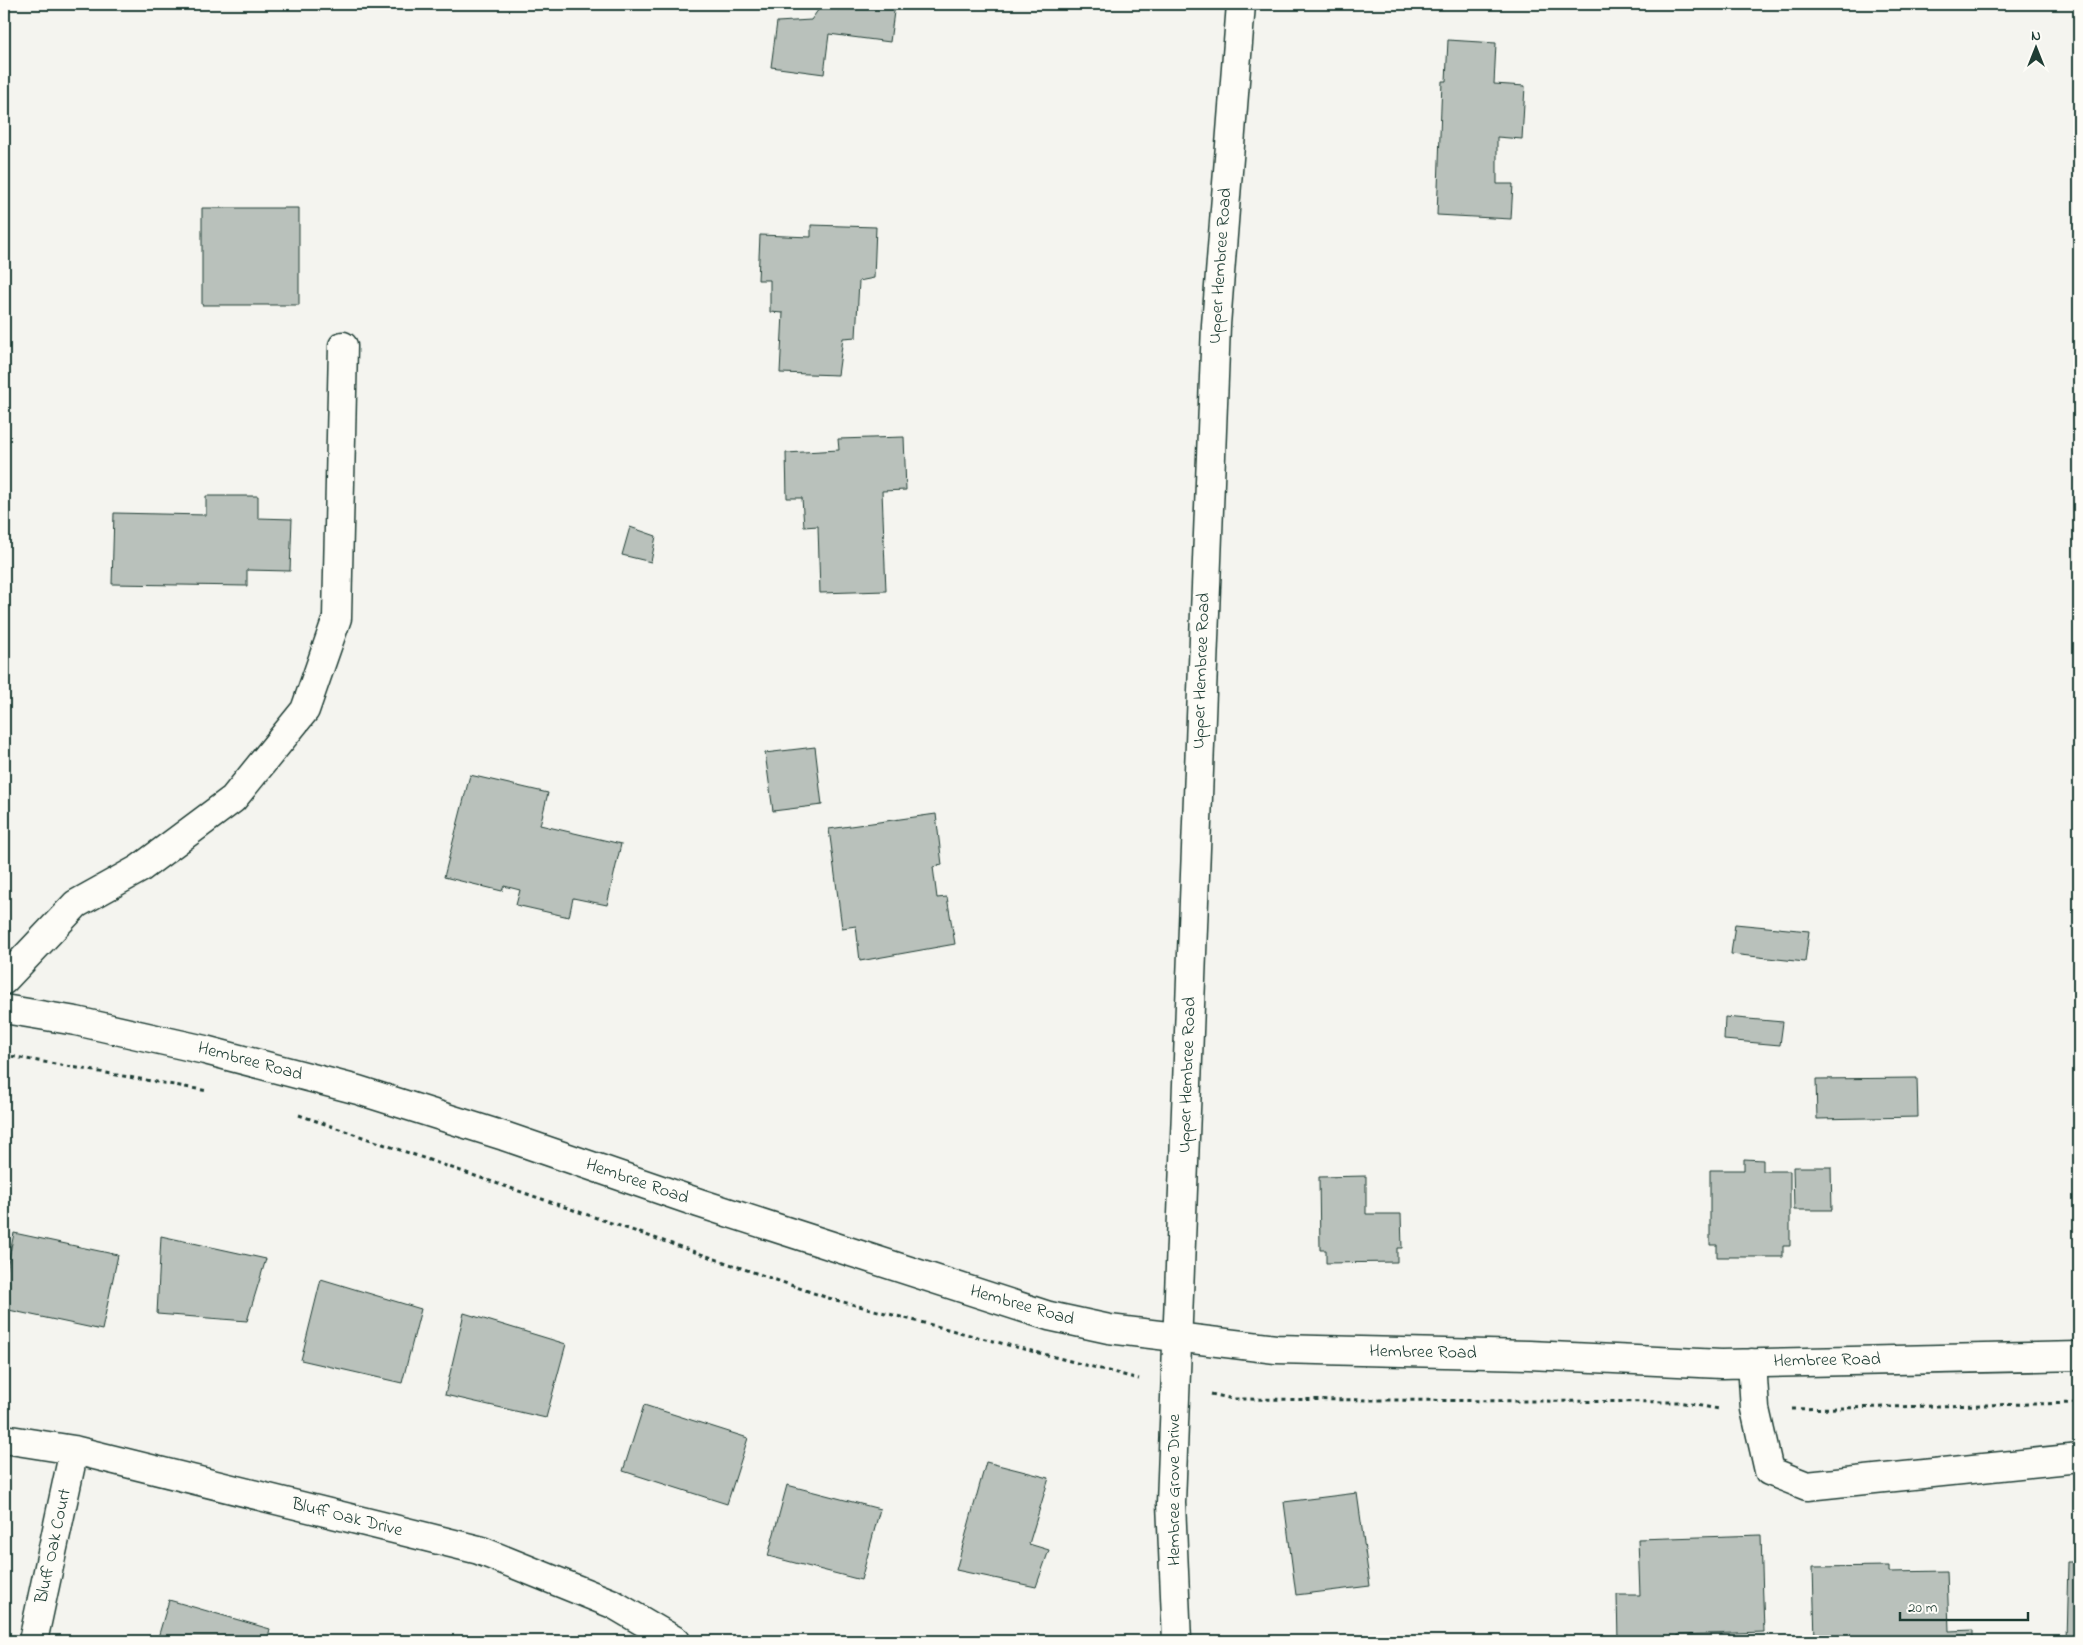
<svg xmlns="http://www.w3.org/2000/svg" width="2083" height="1645" font-family="'Indie Flower',sans-serif">
<rect width="100%" height="100%" fill="#f4f4ef"/>
<filter id="ink" filterUnits="userSpaceOnUse"><feTurbulence type="fractalNoise" baseFrequency=".02" numOctaves="2"/><feDisplacementMap in="SourceGraphic" scale="10" xChannelSelector="R" yChannelSelector="G"/><feConvolveMatrix kernelMatrix="1 2 1 2 8 2 1 2 1" color-interpolation-filters="sRGB"/></filter>
<g filter="url(#ink)">
<path fill="#b9c1bb" stroke="#1f3d34" d="M827 4H895L890 42 829 34 824 74 771 67 777 22 811 20 821 6Z
M1448 40 1496 43 1494 84 1525 86 1522 139 1497 137V184H1513L1511 219 1437 215 1442 81H1446Z
M202 208H299V305H202Z
M811 225 876 227 874 278 859 281 856 337 843 338 838 375 780 373 783 313 770 312V280H758L760 235 811 237Z
M904 437 906 490 882 491 886 591 820 593 818 526 804 527 802 498H787L786 453 839 450 838 439Z
M206 496H258V518L292 519 290 571 247 570V586L112 584 114 513 206 515Z
M630 527 656 536 651 562 622 555Z
M815 747 822 805 773 811 765 753Z
M470 775 548 793 540 825 621 844 607 905 573 898 569 917 516 905 520 890 504 886 502 891 444 877Z
M936 814 942 865 933 867 937 898 947 897 955 944 860 961 856 926 842 928 829 829Z
M1735 924 1809 931 1805 962 1731 954Z
M1725 1017 1783 1022 1780 1045 1724 1040Z
M1917 1078 1918 1117 1817 1119 1816 1079Z
M1744 1159 1763 1160V1171H1790V1246H1783V1257H1717V1245H1710V1170H1744Z
M1793 1167H1831L1832 1210H1794Z
M1366 1176V1214H1401L1402 1248H1397V1262L1326 1263V1250H1320L1319 1177Z
M14 1233 118 1255 102 1330 4 1309V1283Z
M161 1236 266 1259 247 1321 157 1314Z
M321 1279 421 1309 402 1383 301 1360Z
M464 1313 566 1344 546 1418 445 1395Z
M644 1405 748 1438 727 1504 623 1471Z
M986 1462 1049 1478 1029 1544 1049 1550 1036 1587 956 1570Z
M787 1485 880 1509 861 1580 768 1556Z
M1357 1493 1370 1586 1296 1595 1284 1502Z
M1761 1535 1764 1632 1678 1635V1641H1618L1617 1595H1640L1638 1539Z
M2068 1562H2079V1641H2066Z
M1889 1566V1572L1947 1571 1949 1631 1974 1630V1641H1815L1813 1567Z
M169 1600 270 1629 267 1641H157Z"/>
<g fill="none" stroke-linecap="round" stroke-linejoin="round">
<g stroke="#1f3d34" stroke-width="31">
<path id="minor" d="M4 980 76 904 139 869 233 799 305 710 337 618 343 346
M4 1009 76 1021 205 1050 358 1090 504 1136 699 1203 1049 1316 1109 1329 1276 1349 1529 1355 1721 1364 2079 1356
M1752 1363 1755 1409 1769 1471 1807 1486 2079 1458
M4 1439 74 1450 479 1550 613 1604 676 1641
M33 1641 74 1450
M1177 1641 1171 1503 1216 325 1241 4"/>
</g>
<path stroke="#1f3d34" stroke-width="3" stroke-dasharray="4 4" stroke-linecap="butt" d="M4 1055 208 1091
M299 1115 828 1298 1139 1379
M1211 1394 1233 1399 1678 1402 1719 1409
M1792 1409 2079 1403"/>
<use href="#minor" stroke="#fdfcf7" stroke-width="28"/>
</g>
</g>
<g text-anchor="middle" dominant-baseline="central" stroke-width="4.5" stroke-linejoin="round" paint-order="stroke">
<g font-size="18" fill="#1f3d34" stroke="#fdfcf7">
<text transform="translate(1221 266) rotate(-86)">Upper Hembree Road</text>
<text transform="translate(1202 671) rotate(-88)">Upper Hembree Road</text>
<text transform="translate(250 1062) rotate(15)">Hembree Road</text>
<text transform="translate(1188 1075) rotate(-88)">Upper Hembree Road</text>
<text transform="translate(637 1182) rotate(19)">Hembree Road</text>
<text transform="translate(1022 1306) rotate(16)">Hembree Road</text>
<text transform="translate(1423 1353) rotate(1)">Hembree Road</text>
<text transform="translate(1827 1361) rotate(-1)">Hembree Road</text>
<text transform="translate(1175 1490) rotate(-90)">Hembree Grove Drive</text>
<text transform="translate(347 1518) rotate(14)">Bluff Oak Drive</text>
<text transform="translate(54 1546) rotate(-78)">Bluff Oak Court</text>
</g>
</g>
<rect width="2083" height="1645" fill="none" stroke="#fdfcf7" stroke-width="20"/>
<rect x="10" y="10" width="2063" height="1625" fill="none" stroke="#1f3d34" stroke-width="2" filter="url(#ink)"/>
<g transform="translate(2036 48)" stroke="#fdfcf7" stroke-width="4" paint-order="stroke">
<path d="M0-4L9 19L0 12L-9 19Z" fill="#1f3d34"/>
<text y="-8" font-size="14" font-weight="bold" text-anchor="middle" fill="#1f3d34">N</text>
</g>
<path d="M1900 1612v8h128v-8" fill="none" stroke="#1f3d34" stroke-width="2.5"/>
<text x="1908" y="1612" font-size="15" fill="#1f3d34" stroke="#fdfcf7" stroke-width="4" paint-order="stroke">20 m</text>
</svg>
